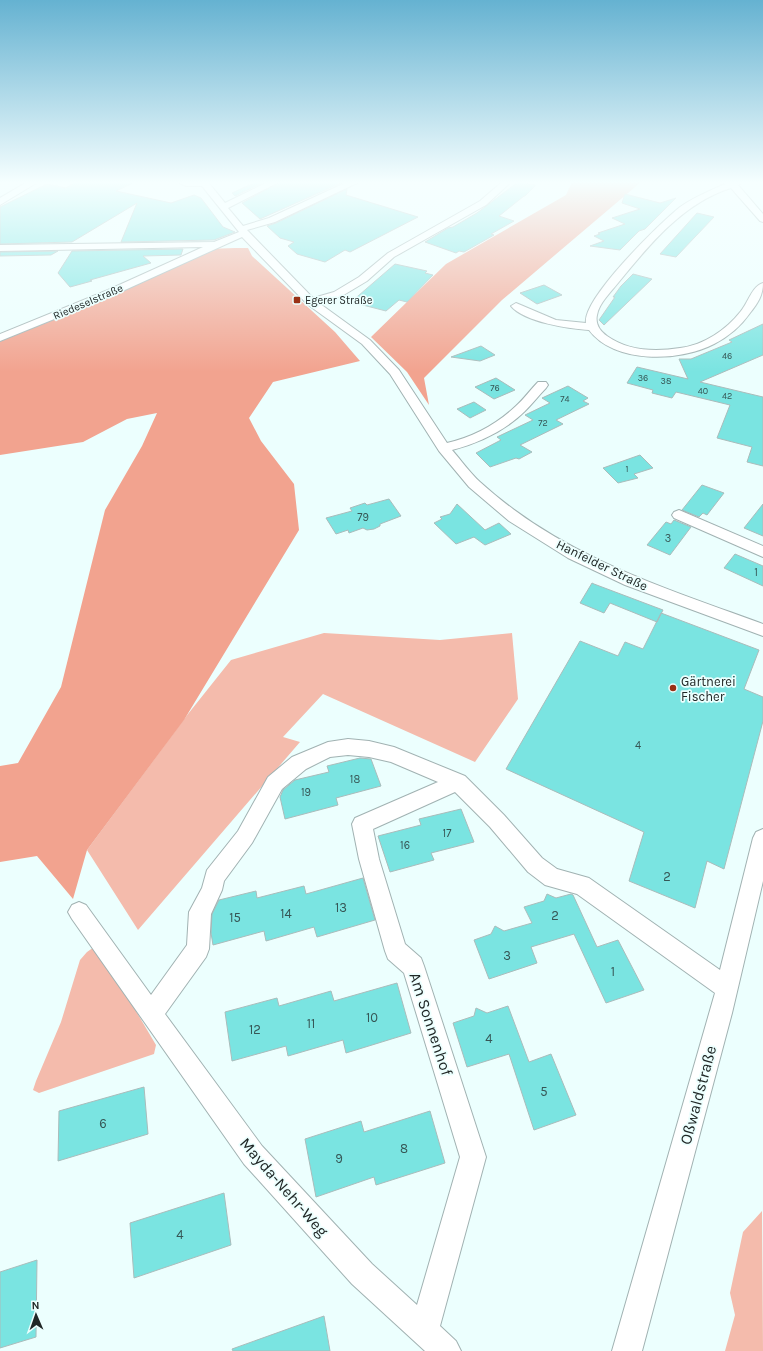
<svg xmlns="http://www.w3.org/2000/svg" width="763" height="1351" font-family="Karla,sans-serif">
<rect width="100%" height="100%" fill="#ecfffe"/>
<path fill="#f4bbac" d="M324 633 440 640 512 633 518 699 475 762 323 694 283 737 300 742 138 930 87 850 188 714 231 660Z
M97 945 156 1045 154 1054 39 1093 33 1090 36 1081 61 1022 80 960 87 952Z
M762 1211 763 1351H725L735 1315 730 1293 743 1232Z"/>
<path fill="#f2a38f" d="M572 182H641L502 300 424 378 429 405 407 372 371 337 446 264 566 195Z
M235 248H248L252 256 335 332 360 361 273 382 249 418 261 441 294 484 299 530 184 720 87 850 73 899 37 856 0 862V766L18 763 61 687 105 510 142 446 157 413 127 419 83 442 0 455V337L207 249Z"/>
<path fill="#7ae4e1" stroke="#aabcbb" d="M75 182H135L116 191 171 203 194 195 201 198 223 227 235 232 214 240 121 242 137 203 72 242 0 244V207L47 184 66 188Z
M256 182H264L235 196 232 193Z
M280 182H343L260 219 242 203Z
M518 182 536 185 525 196H524L499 216 514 221 491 234 494 235 464 252 459 251 456 253 425 242 448 228 453 227 477 213Z
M347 189 346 195 418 217 350 252 345 250 325 262 297 254 288 246 294 242 280 238 267 226 276 223Z
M625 194 660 203 676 198 645 229 639 231 620 250 590 246 604 241 594 236 600 234 598 233 625 224 612 218 640 209 622 203Z
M697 213 714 217 676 257 660 254Z
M183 249 181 255 143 256 151 263 90 280 92 281 70 287 58 273 72 251Z
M58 251 51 255 0 256V252Z
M395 264 427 271 425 273 433 275 407 302 399 300 386 311 351 302Z
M633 274 652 279 604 325 599 320 615 297H613L621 286Z
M544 285 562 295 537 304 520 293Z
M763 324V355L700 382 763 397V466L747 462 752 447 717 438 730 405 676 392 672 398 652 393 653 390 627 383 637 367 688 379 679 359H691L732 342 729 340Z
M481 346 495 355 480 361 451 357Z
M496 378 515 390 494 399 475 387Z
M568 386 588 398 583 401 589 404 556 420 563 424 520 445 532 452 519 459 516 458 490 467 476 453 501 440 497 437 533 420 525 415 550 403 542 398Z
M474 402 486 410 470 418 457 409Z
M640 455 653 468 634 474 638 478 618 483 603 468Z
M702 485 724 493 707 515 703 513 699 517 682 510Z
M389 499 401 516 380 524V526L374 529 367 530 363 528 349 533 348 530 336 534 326 518 352 511 350 508 365 503 367 505Z
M457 504 485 530 499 523 511 534 485 545 474 537 456 544 434 523 442 519 440 517 450 514Z
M763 504V536L744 528Z
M674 520 691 527 670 555 647 545 666 522 671 524Z
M735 554 763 566V586L724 568Z
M592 583 594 584 663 610 657 622 610 603 604 613 580 603Z
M661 613 759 650 744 689 763 697V721L724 869 707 861 695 908 629 881 644 832 506 769 580 641 618 656 625 642 643 649Z
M360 758 371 759 381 786 336 798 338 805 285 819 280 797 283 790 295 780 329 772 327 766Z
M461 809 474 842 431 853 434 860 390 872 378 836 421 825 419 819Z
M363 878 375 920 317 937 314 927 266 941 264 931 213 945 211 933 212 914 219 900 256 891 257 898 304 886 306 894Z
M547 894 556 898 571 894 573 895 597 947 618 940 644 990 606 1003 574 934 531 947 537 963 489 979 474 940 491 934 495 926 504 931 532 923 524 907 544 901Z
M397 983 411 1033 346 1053 343 1040 288 1056 286 1046 232 1061 225 1012 277 998 279 1006 331 991 334 1001Z
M508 1006 529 1062 551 1054 576 1115 534 1130 509 1054 467 1067 453 1023 474 1016 476 1008 487 1013Z
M144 1087 148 1134 58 1161 59 1111Z
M430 1111 445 1163 376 1185 374 1177 316 1197 305 1139 361 1121 364 1132Z
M224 1193 231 1245 134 1278 130 1223Z
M37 1260 36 1337 0 1348V1272Z
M324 1316 330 1351H233L232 1349Z"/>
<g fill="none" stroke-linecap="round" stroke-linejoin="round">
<g stroke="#a1b2b2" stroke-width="2">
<path id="minor" d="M27 182H38L0 205V198Z
M177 182H208L225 203 268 182H279L228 208 243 226 269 218 347 182H359L275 222 247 230 313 298 334 292 359 277 388 253 480 201 502 182H511L486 205 394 257 367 281 342 296 319 303 370 340 399 370 447 443C473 437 497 424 516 406 524 399 530 390 538 382H546L548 385 546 388C539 395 533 403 525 411 506 430 479 443 452 450 461 460 470 473 480 482 561 556 662 587 763 624V636L625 585 568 558 509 521 469 487 439 451 390 374 362 344 307 304 242 237 116 294 0 341V334L108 290 203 247 0 251V245L214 242 239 232 202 186H186Z
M729 182H744L738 185 763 214V222L760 221 731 188C683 203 649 245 618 283 611 292 599 303 597 315 595 324 600 331 607 336 628 351 655 352 680 348 704 345 726 330 741 311 748 303 752 286 763 283 763 295 758 303 750 313 741 326 728 337 714 344 680 362 614 364 589 330 570 329 524 322 511 306L516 303 556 320 586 323C582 299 660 223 680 207 696 196 712 190 729 182Z
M679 510 763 546V557L674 518 672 515 674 512Z
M348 739 369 741 394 747 465 776 504 815 542 858 557 869 589 878 720 970 753 838 756 832 763 829V881L732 1013 642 1351H612L715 993 577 894 545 885 528 872 490 827 455 792 373 829 379 859 405 944 421 958 424 966 486 1157 440 1326 456 1341 461 1351H425L352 1284 244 1164 72 919 68 912 72 905 79 902 86 905 151 995 187 945 189 912 202 888 207 870 238 831 268 777 292 757 328 742ZM348 755 369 757 391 762 438 782 355 818 352 824 359 859 385 951 388 959 404 973 460 1157 417 1305 372 1264 262 1146 165 1014 206 957 209 949 211 914 222 890 224 881 252 843 282 789 306 769 330 757Z"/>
</g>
<use href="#minor" fill="#fff" fill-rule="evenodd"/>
</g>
<linearGradient id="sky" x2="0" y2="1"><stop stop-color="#65b2d1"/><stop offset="0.49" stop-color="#f6ffff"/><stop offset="1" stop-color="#f6ffff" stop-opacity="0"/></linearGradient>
<rect width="763" height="372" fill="url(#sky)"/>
<g fill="#993116" stroke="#ecfffe" stroke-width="1.5">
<rect x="293" y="296" width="8" height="8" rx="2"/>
<circle cx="673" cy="688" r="4"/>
</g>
<g text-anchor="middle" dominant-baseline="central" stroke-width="3.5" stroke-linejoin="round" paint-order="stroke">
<g font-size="9" fill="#365655">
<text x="727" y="356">46</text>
<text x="643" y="378">36</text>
<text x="666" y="381">38</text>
<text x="495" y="388">76</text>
<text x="703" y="391">40</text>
<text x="727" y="396">42</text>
<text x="565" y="399">74</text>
<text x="543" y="423">72</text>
<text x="627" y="469">1</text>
</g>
<g font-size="11" fill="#202726" stroke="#ecfffe" text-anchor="start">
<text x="305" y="300">Egerer Straße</text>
</g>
<g font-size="11" fill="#202726" stroke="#ecfffe">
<text transform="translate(88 302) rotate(-23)">Riedeselstraße</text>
</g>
<g font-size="11" fill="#365655">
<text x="363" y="517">79</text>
<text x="668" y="538">3</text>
<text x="756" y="572">1</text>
<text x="638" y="745">4</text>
<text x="355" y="779">18</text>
<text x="306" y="792">19</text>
<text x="447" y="833">17</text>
<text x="405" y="845">16</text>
</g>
<g font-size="13" fill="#202726" stroke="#ecfffe">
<text transform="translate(602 565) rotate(26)">Hanfelder Straße</text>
</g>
<g font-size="13" fill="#202726" stroke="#ecfffe" text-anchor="start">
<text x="681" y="681">Gärtnerei<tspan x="681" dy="15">Fischer</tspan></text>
</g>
<g font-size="13" fill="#365655">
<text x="667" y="876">2</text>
<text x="341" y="907">13</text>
<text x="286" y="913">14</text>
<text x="555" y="915">2</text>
<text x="235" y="917">15</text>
<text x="507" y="955">3</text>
<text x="613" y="971">1</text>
<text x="372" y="1017">10</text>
<text x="311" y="1023">11</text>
<text x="255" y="1029">12</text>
<text x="489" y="1038">4</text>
<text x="544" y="1091">5</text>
<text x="103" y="1123">6</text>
<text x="404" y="1148">8</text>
<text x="339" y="1158">9</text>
<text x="180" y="1234">4</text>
</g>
<g font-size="16" fill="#202726" stroke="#ecfffe">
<text transform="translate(431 1024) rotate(72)">Am Sonnenhof</text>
<text transform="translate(698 1095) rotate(-75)">Oßwaldstraße</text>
<text transform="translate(284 1187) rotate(49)">Mayda-Nehr-Weg</text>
</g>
</g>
<g transform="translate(36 1315) rotate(358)" stroke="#ecfffe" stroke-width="3" paint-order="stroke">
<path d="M0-3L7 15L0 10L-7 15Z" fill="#202726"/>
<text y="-6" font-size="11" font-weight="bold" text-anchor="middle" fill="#202726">N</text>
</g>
</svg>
